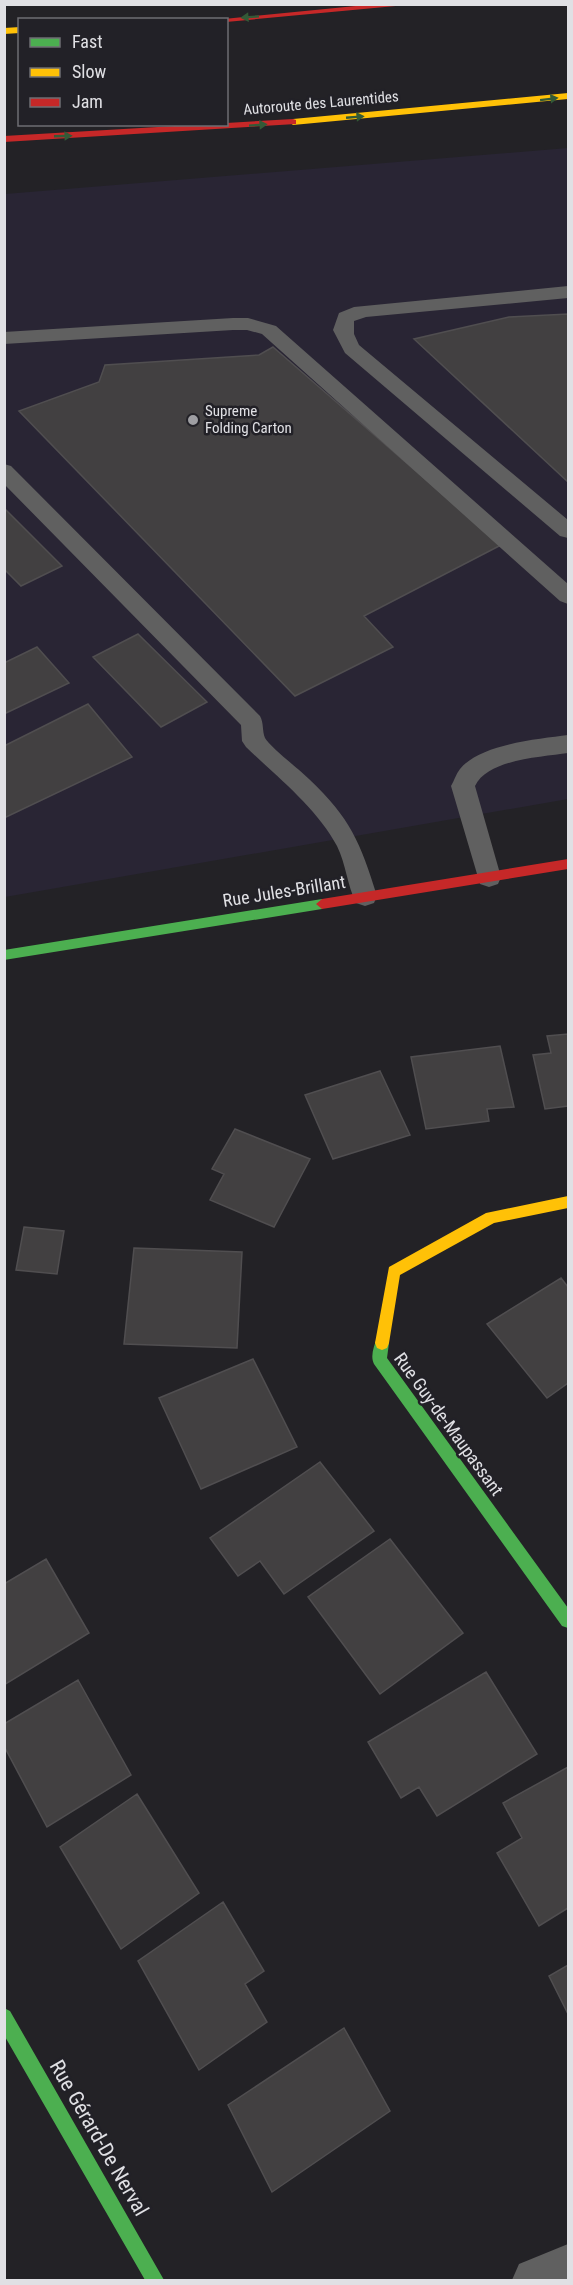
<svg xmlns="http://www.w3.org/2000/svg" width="573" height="2285" font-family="'Roboto Condensed',sans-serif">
<rect width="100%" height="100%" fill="#232226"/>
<path fill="#292534" d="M568 148V799L5 897V194Z"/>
<path fill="#424041" stroke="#504e50" stroke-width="1.5" d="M568 314V482L414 339 509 317Z
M273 347 501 545 364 616 393 647 295 696 19 411 99 382 105 365 259 355Z
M4 508 62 566 21 586 4 569Z
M138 634 207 702 161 727 93 657Z
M37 647 69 683 4 714V663Z
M88 704 132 757 4 818V746Z
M568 1034V1106L545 1109 533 1055 551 1053 547 1036Z
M500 1046 514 1107 487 1109 489 1121 426 1129 411 1057Z
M380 1071 410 1135 333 1159 305 1095Z
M235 1129 310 1159 274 1227 210 1200 224 1174 212 1169Z
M24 1227 64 1231 57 1274 16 1270Z
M134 1248 242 1252 237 1348 124 1344Z
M561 1278 568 1287V1383L547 1398 487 1324Z
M253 1359 297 1447 201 1489 159 1398Z
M320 1462 374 1531 284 1594 260 1561 238 1576 210 1538Z
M390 1539 463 1633 380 1694 308 1597Z
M46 1559 89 1633 4 1685V1584Z
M486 1672 537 1754 437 1816 419 1787 401 1798 368 1742Z
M78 1680 131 1775 47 1827 4 1746V1724Z
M568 1767V1908L539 1926 497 1853 522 1838 503 1803Z
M137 1794 199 1893 121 1949 60 1847Z
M223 1902 264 1971 245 1984 267 2022 199 2070 138 1961Z
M568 1965V2014L549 1976Z
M344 2028 390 2111 272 2192 228 2105Z"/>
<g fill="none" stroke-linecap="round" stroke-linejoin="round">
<path fill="#606060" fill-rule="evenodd" d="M568 286V298L366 317 354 321V334L359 345 568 520V538L560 536 345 353 333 330 339 313 354 307Z
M233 318H248L276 326 568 584V604L560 601 262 334 247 330H233L4 344V332Z
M4 464 11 466 260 716C264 723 262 731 265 738 270 747 300 770 309 779 351 819 360 842 377 896L374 903 365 906 356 903C347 885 346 864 337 846 316 807 277 777 246 747L242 741 241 725 4 484Z
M568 735V753C542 757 488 759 475 786L501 877 498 884 489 887 480 884 451 786C454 781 456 774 460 769 480 744 538 739 568 735Z"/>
<path fill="#606060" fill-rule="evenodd" d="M568 2244V2280H512L519 2264Z"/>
<path fill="#4caf50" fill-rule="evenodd" d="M322 899 328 904 322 909 4 960V950Z
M382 1336 387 1338 389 1343 387 1358 568 1608V1628L562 1626 374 1364C370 1356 374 1346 377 1338Z
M4 2008 10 2011 164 2280H145L4 2035Z"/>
<path fill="#ffc107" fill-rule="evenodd" d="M20 27V33L4 34V28Z
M568 93V99L293 125 289 122 293 119Z
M568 1196V1208L494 1223 400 1275 389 1343 387 1348 382 1350 377 1348 375 1343 389 1267 486 1213Z"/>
<path fill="#c62828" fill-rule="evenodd" d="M376 4H417L226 22V20H214Z
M293 119 296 120V124L4 142V136Z
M568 859V869L322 909 316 904 322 899Z"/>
</g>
<defs><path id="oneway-solid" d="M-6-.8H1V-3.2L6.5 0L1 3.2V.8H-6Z" transform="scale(1.5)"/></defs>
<g fill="#335a37">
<use href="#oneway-solid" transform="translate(250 17) rotate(176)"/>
<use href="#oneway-solid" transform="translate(549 99) rotate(-7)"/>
<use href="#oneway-solid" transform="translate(355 117) rotate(-5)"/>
<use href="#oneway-solid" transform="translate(258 125) rotate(-4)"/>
<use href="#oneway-solid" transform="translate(63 136) rotate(-2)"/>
</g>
<circle fill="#9e9ea2" stroke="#222127" stroke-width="2" cx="193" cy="420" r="6"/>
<g text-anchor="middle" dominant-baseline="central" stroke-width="5" stroke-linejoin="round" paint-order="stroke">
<g font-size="15" fill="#e0e0e4" stroke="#222127">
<text transform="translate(321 103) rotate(-5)">Autoroute des Laurentides</text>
</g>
<g font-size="15" fill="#e0e0e4" stroke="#222127" text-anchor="start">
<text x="205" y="411">Supreme<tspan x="205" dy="17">Folding Carton</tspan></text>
</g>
<g font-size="18" fill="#e0e0e4" stroke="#222127">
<text transform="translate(284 891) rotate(-9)">Rue Jules-Brillant</text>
<text transform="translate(449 1424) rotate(54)">Rue Guy-de-Maupassant</text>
</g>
<g font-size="21" fill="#e0e0e4" stroke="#222127">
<text transform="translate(99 2138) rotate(60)">Rue Gérard-De Nerval</text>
</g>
</g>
<rect width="573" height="2285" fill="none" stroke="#e0e0e4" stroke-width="12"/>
<rect x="18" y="18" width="210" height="108" fill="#222127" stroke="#6e6d73" stroke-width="1.5"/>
<rect x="30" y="38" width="30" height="9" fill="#4caf50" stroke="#6e6d73" stroke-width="1.5"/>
<text x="72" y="48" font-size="18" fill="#e0e0e4">Fast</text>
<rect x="30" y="68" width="30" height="9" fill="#ffc107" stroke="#6e6d73" stroke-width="1.5"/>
<text x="72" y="78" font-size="18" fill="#e0e0e4">Slow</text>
<rect x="30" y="98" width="30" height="9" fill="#c62828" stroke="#6e6d73" stroke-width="1.5"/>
<text x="72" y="108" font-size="18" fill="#e0e0e4">Jam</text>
</svg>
